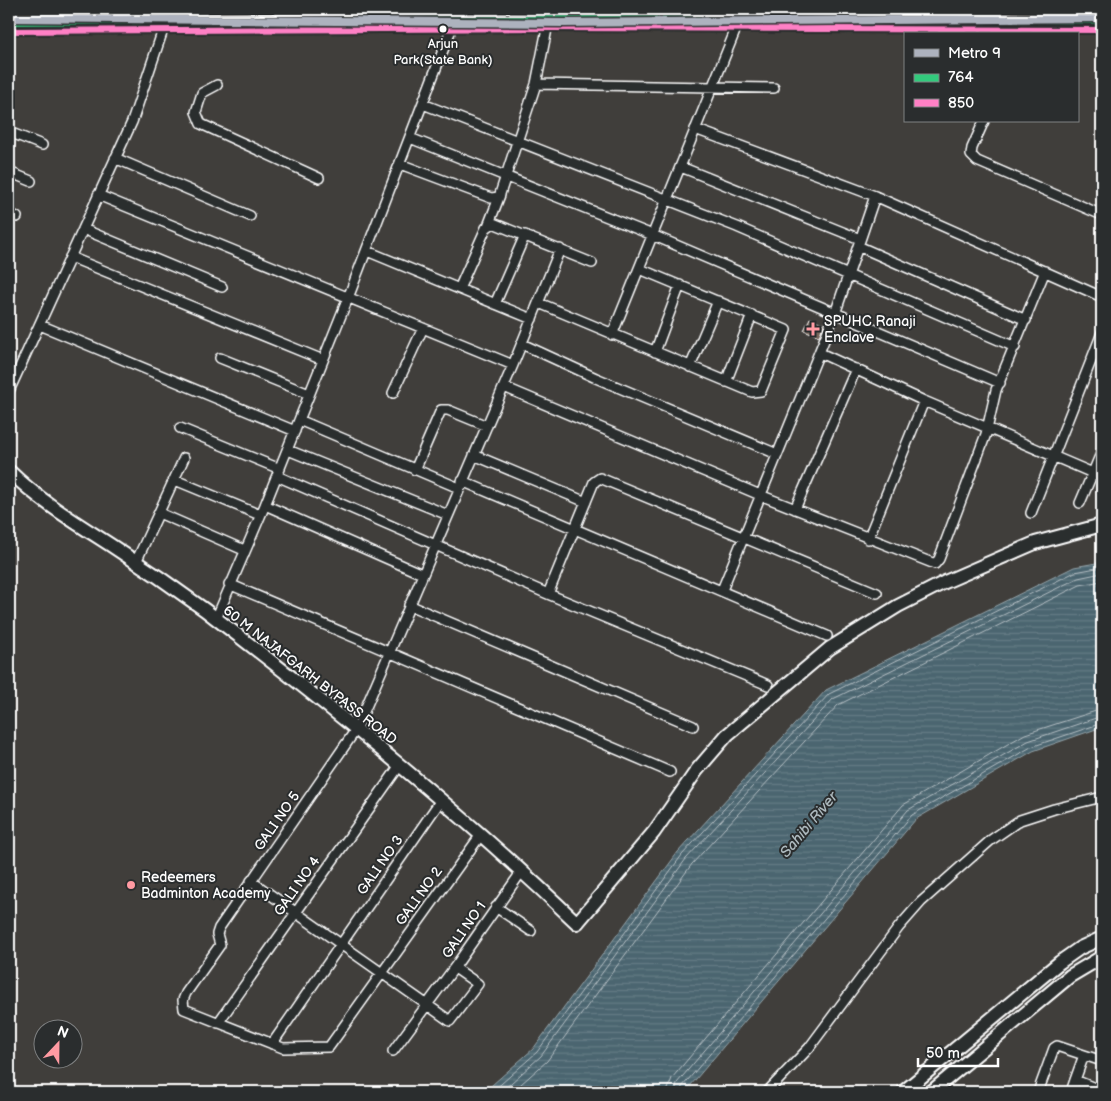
<svg xmlns="http://www.w3.org/2000/svg" width="1111" height="1101" font-family="'Balsamiq Sans',sans-serif">
<defs>
<pattern id="water-rules" width="6" height="5" patternUnits="userSpaceOnUse" patternTransform="scale(1.25)"><rect width="6" height="5" fill="#4b6570"/><path d="M0 2.5h6" fill="none" stroke="#667c85"/></pattern>
</defs>
<rect width="100%" height="100%" fill="#403e3b"/>
<filter id="ink" filterUnits="userSpaceOnUse"><feTurbulence type="fractalNoise" baseFrequency=".02" numOctaves="2"/><feDisplacementMap in="SourceGraphic" scale="10" xChannelSelector="R" yChannelSelector="G"/><feConvolveMatrix kernelMatrix="1 2 1 2 8 2 1 2 1" color-interpolation-filters="sRGB"/></filter>
<g filter="url(#ink)">
<path fill="url(#water-rules)" stroke="#93a3a9" d="M1102 562V727L1033 751 916 819 685 1092H484L533 1049 678 852 826 690 1074 567Z"/>
<g fill="none" stroke-linecap="round" stroke-linejoin="round">
<path stroke="#b7c1c6" stroke-width="1" d="M492 1092 537 1052 682 855 829 694 1075 572 1102 567
M501 1092 541 1056 686 859 833 699 1078 578 1102 573
M512 1092 547 1061 692 864 838 705 1080 585 1102 581
M667 1092 672 1078 903 805 1025 734 1102 709
M675 1092 677 1083 908 810 1028 741 1102 716
M681 1092 682 1087 912 815 1031 747 1102 723"/>
</g>
<path fill="#736459" stroke="#fff" d="M810 318 824 324 819 336 804 330Z"/>
<g fill="none" stroke-linecap="round" stroke-linejoin="round">
<g stroke="#fff" stroke-width="12">
<path id="street" d="M1023 34 1029 20
M536 84 774 88
M217 85 202 93 196 112 201 124 319 178
M423 104 737 227 1015 347
M984 121 972 148 971 155 977 161 1102 215
M695 129 875 196 1102 297
M9 132 42 145
M410 138 650 234 1000 383
M115 158 250 216
M400 164 491 198 499 197 536 84 549 19 536 9
M681 167 860 239
M9 172 31 181
M98 195 513 365
M9 213 17 217
M488 226 500 195
M83 229 222 287
M858 246 1026 320
M367 251 532 319
M70 257 323 360
M459 289 486 228 493 223 592 263
M539 303 752 392 761 391 786 330 640 269
M495 304 525 235
M40 325 295 431
M612 335 740 19
M522 344 596 378 777 454
M655 352 680 285
M820 353 924 401 1102 477
M220 358 309 394
M690 367 718 301
M726 382 752 315
M504 387 760 495 935 564 939 559 986 434 996 390 1045 271
M9 391 132 122 166 21
M393 393 423 328
M299 420 459 488
M180 428 280 469
M288 450 448 515
M474 455 586 502
M415 470 441 410H448L487 426
M277 476 548 594 768 685
M175 480 260 515
M462 481 827 636
M1080 503 1102 451
M265 505 422 574
M795 509 856 369
M159 513 244 550
M1031 513 1102 333
M868 539 924 401
M136 562 184 458
M229 584 670 772
M722 590 836 311 875 196
M548 594 594 482 600 478 877 593
M409 605 693 726
M216 619 265 505 348 298 455 19
M480 836 329 1047 283 1048 184 1009 183 1000 186 993 220 945 217 934 219 928 357 728 513 365 560 249
M251 881 450 1021 478 984 455 968
M496 907 531 931
M218 1023 400 765
M272 1044 441 800
M393 1051 457 964 522 871
M1084 1055 1075 1080 1102 1091
M767 1092 809 1048 899 927 921 902 991 840 1020 820 1054 809 1102 797
M1038 1092 1054 1048 1057 1046 1102 1061
M1071 1092 1075 1080"/>
</g>
<g stroke="#fff" stroke-width="16">
<path id="secondary" d="M9 22 549 19 1102 21
M9 471C41 502 75 522 112 546 143 566 175 588 205 610 334 709 460 811 577 923L654 832 697 770 727 735 830 648 898 606 945 582 1035 543 1102 525
M903 1092 1060 962 1080 948 1102 938
M931 1092 1070 976 1102 957"/>
</g>
<use href="#street" stroke="#2a2d2e" stroke-width="9"/>
<use href="#secondary" stroke="#2a2d2e" stroke-width="12"/>
<g stroke="#2a2d2e" stroke-width="10">
<path id="bus-1" d="M9 22 549 19 1102 21"/>
</g>
<g stroke="#2a2d2e" stroke-width="10">
<path id="bus-2" d="M9 31 549 28 1102 30"/>
</g>
<use href="#bus-1" stroke="#33ca7d" stroke-width="6"/>
<use href="#bus-2" stroke="#ff80c5" stroke-width="6"/>
<g stroke="#2a2d2e" stroke-width="11">
<path id="metro-1" d="M9 18 563 23 1102 18"/>
</g>
<use href="#metro-1" stroke="#adb2be" stroke-width="8"/>
</g>
</g>
<circle fill="#fff" stroke="#2a2d2e" stroke-width="2" cx="443" cy="29" r="4.5"/>
<g fill="#ff9aa2" stroke="#2a2d2e" stroke-width="2">
<path d="M810.5 321.5h5v5h5v5h-5v5h-5v-5h-5v-5h5z"/>
<circle cx="131" cy="885" r="5"/>
</g>
<g text-anchor="middle" dominant-baseline="central" stroke-width="4" stroke-linejoin="round" paint-order="stroke">
<g font-size="13" fill="#fff" stroke="#2a2d2e">
<text x="443" y="44">Arjun<tspan x="443" dy="16">Park(State Bank)</tspan></text>
</g>
<g font-size="14" fill="#fff" stroke="#2a2d2e" text-anchor="start">
<text x="824" y="321">SPUHC Ranaji<tspan x="824" dy="16">Enclave</tspan></text>
<text x="141" y="877">Redeemers<tspan x="141" dy="16">Badminton Academy</tspan></text>
</g>
<g font-size="14" fill="#fff" stroke="#2a2d2e">
<text transform="translate(310 675) rotate(38)">60 M NAJAFGARH BYPASS ROAD</text>
<text transform="translate(277 821) rotate(-55)">GALI NO 5</text>
<text transform="translate(380 865) rotate(-55)">GALI NO 3</text>
<text transform="translate(297 886) rotate(-55)">GALI NO 4</text>
<text transform="translate(419 896) rotate(-54)">GALI NO 2</text>
<text transform="translate(464 930) rotate(-55)">GALI NO 1</text>
</g>
<g font-size="15" font-style="italic" fill="#aebabf" stroke="#2a2d2e">
<text transform="translate(809 825) rotate(-50)">Sahibi River</text>
</g>
</g>
<rect width="1111" height="1101" fill="none" stroke="#2a2d2e" stroke-width="30"/>
<rect x="15" y="15" width="1081" height="1071" fill="none" stroke="#fff" stroke-width="2" filter="url(#ink)"/>
<rect x="904" y="32" width="175" height="90" fill="#2a2d2e" stroke="#7f8182"/>
<rect x="914" y="49" width="25" height="8" fill="#adb2be" stroke="#7f8182"/>
<text x="948" y="58" font-size="15" fill="#ffffff">Metro 9</text>
<rect x="914" y="74" width="25" height="8" fill="#33ca7d" stroke="#7f8182"/>
<text x="948" y="82" font-size="15" fill="#ffffff">764</text>
<rect x="914" y="99" width="25" height="8" fill="#ff80c5" stroke="#7f8182"/>
<text x="948" y="108" font-size="15" fill="#ffffff">850</text>
<g transform="translate(58 1044) rotate(22)"><circle r="24" fill="#2a2d2e" stroke="#7f8182"/>
<path d="M0-4L9 19L0 12L-9 19Z" fill="#ff9aa2"/>
<text y="-8" font-size="14" font-weight="bold" text-anchor="middle" fill="#ffffff">N</text>
</g>
<path d="M918 1058v8h80v-8" fill="none" stroke="#ffffff" stroke-width="2.5"/>
<text x="926" y="1058" font-size="15" fill="#ffffff" stroke="#2a2d2e" stroke-width="4" paint-order="stroke">50 m</text>
</svg>
